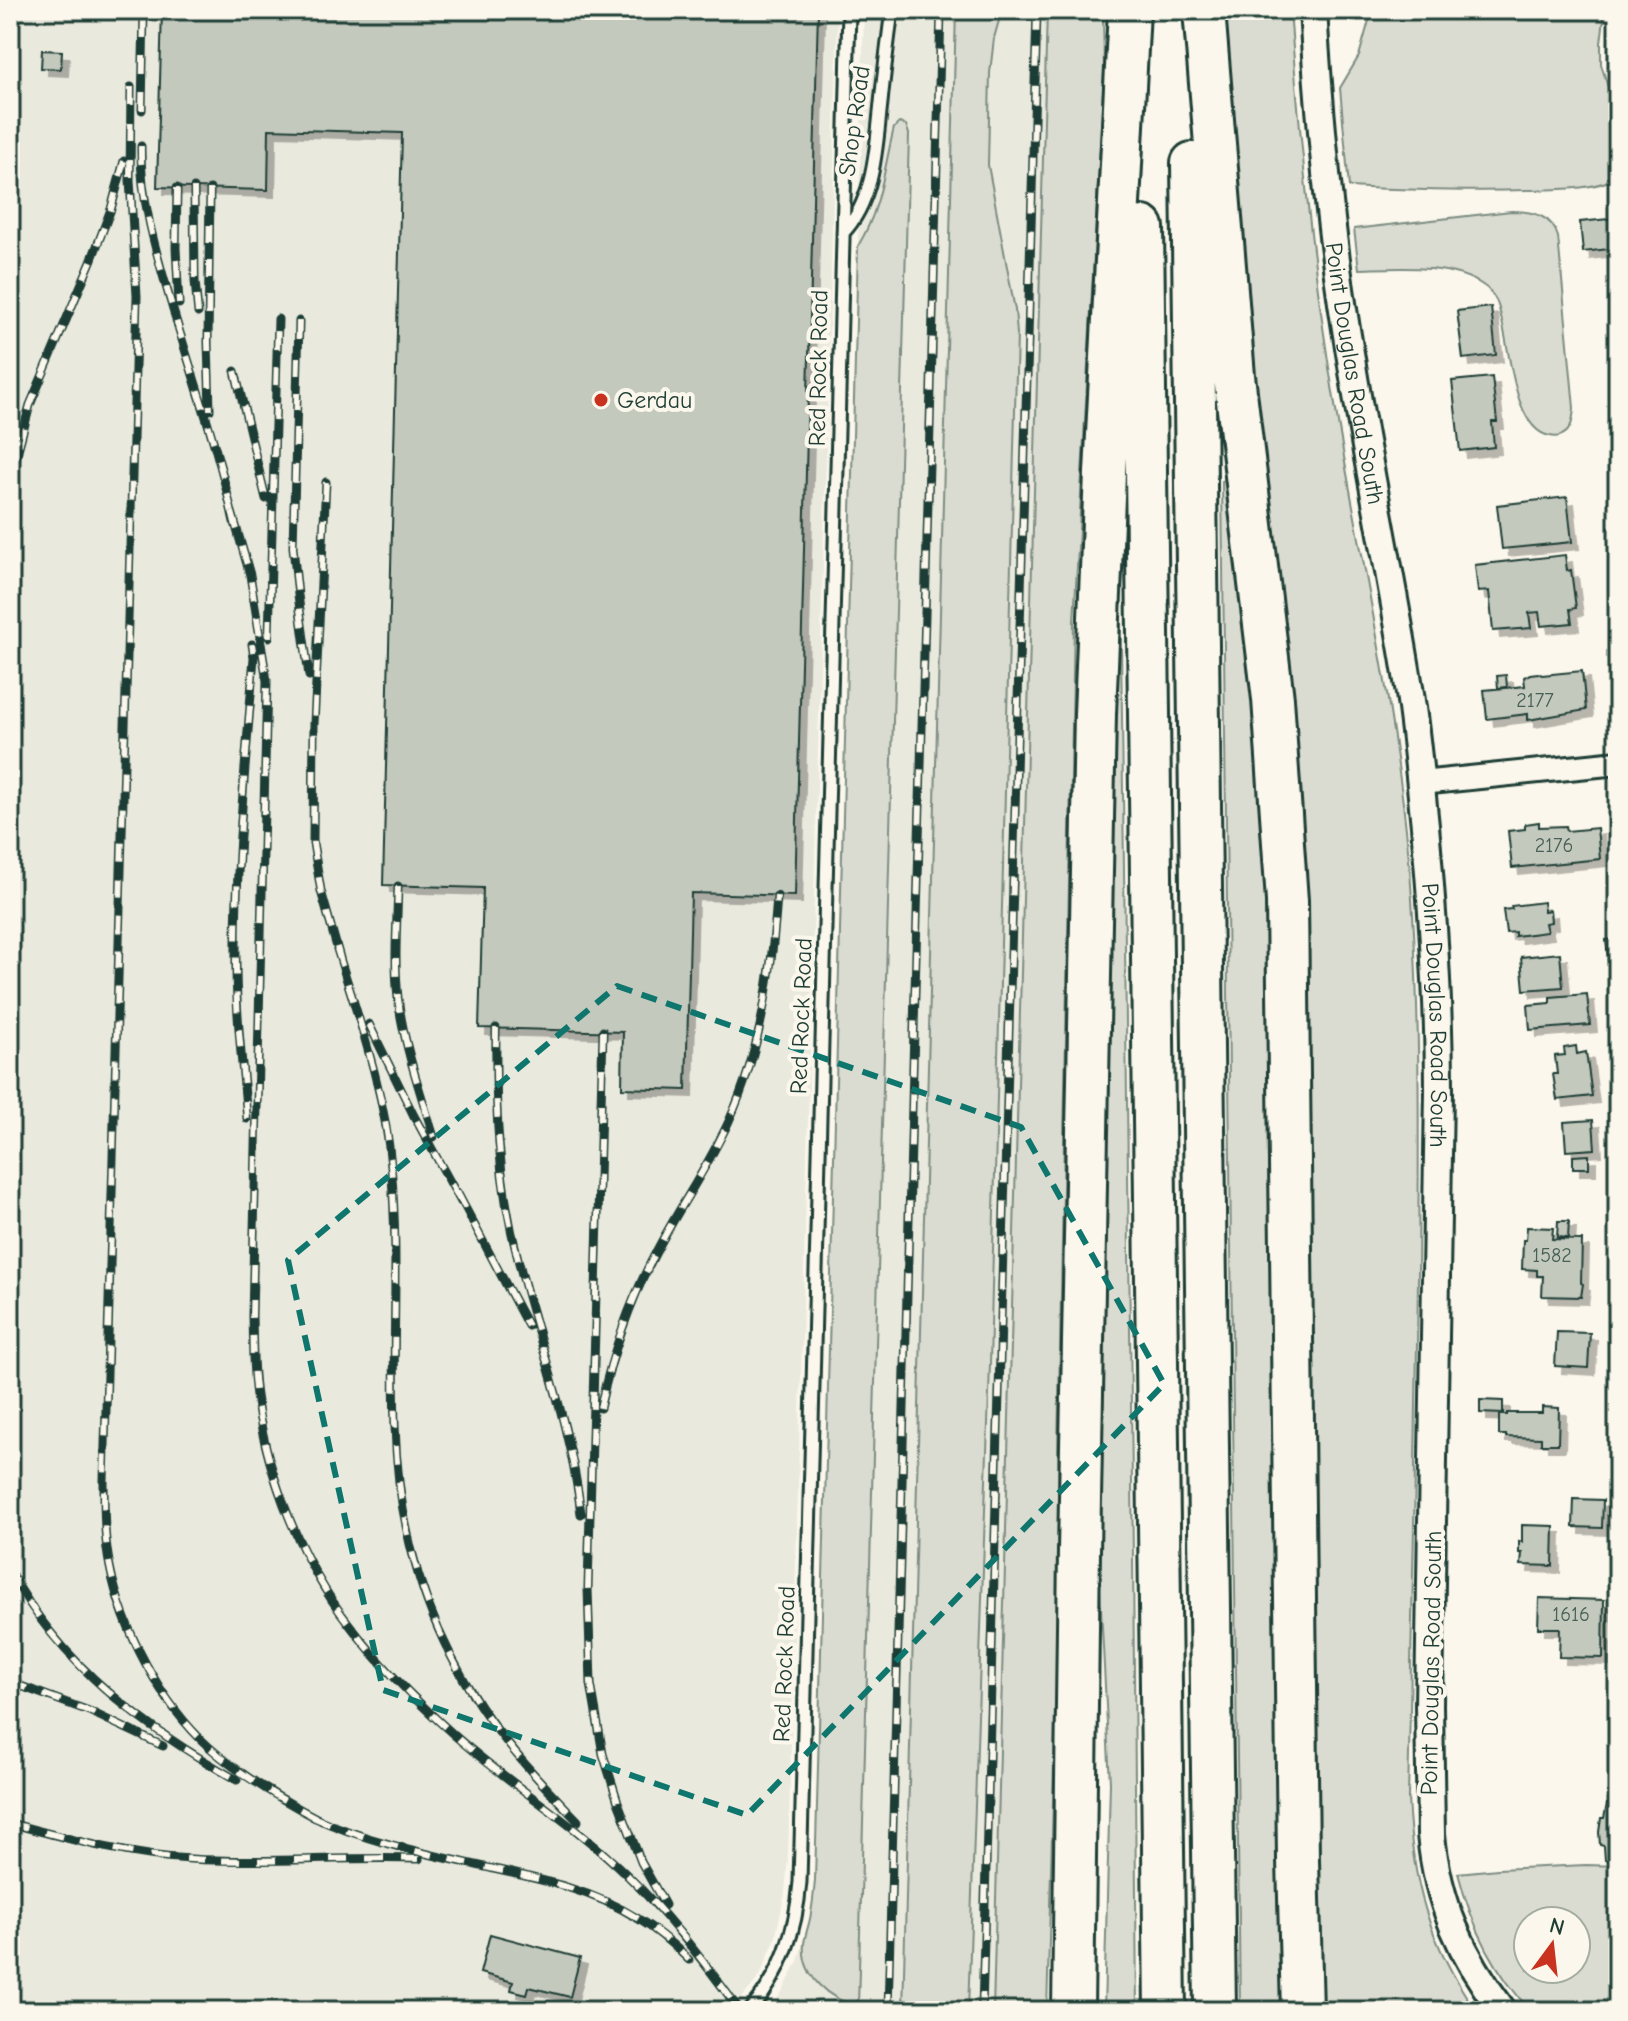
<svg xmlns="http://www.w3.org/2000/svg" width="1628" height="2021" font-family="'Comic Neue',sans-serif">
<defs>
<filter id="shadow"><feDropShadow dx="7" dy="7" stdDeviation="0" flood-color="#0004"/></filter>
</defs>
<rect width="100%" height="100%" fill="#fbf7ec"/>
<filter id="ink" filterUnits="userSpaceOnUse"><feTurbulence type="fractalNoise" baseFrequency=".0125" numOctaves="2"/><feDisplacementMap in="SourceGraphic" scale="16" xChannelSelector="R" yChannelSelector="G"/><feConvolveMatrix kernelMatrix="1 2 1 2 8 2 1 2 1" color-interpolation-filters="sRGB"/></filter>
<g filter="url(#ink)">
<path fill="#eae9de" d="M10 10H838L788 1857 785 1893 775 1940 760 1976 742 1998 752 2011H33L10 2005Z
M864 10H1047L993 2011H769L784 1989 798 1961 811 1913 815 1881Z"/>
<path fill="#dbdcd1" stroke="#7d8c82" stroke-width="2" fill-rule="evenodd" d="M956 10H1002L994 38 990 73 988 165 1015 310 1017 334 990 1364 968 2011H903Z
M1047 10H1103L1104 71 1074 622 1058 1451 1060 1553 1047 2011H993Z
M1224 10H1290C1300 142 1313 274 1335 405 1360 556 1395 706 1409 859 1421 1001 1419 1142 1418 1283 1416 1455 1412 1626 1408 1798 1412 1881 1428 1942 1476 2011H1314L1302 1213Z
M1372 10H1605L1601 43V64L1608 87 1618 105V177C1591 191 1557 189 1527 190 1468 192 1408 190 1349 187L1340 88 1359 56Z
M899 123 906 125 909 134 858 2006C829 2000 801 1976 804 1944 805 1934 810 1923 811 1913 813 1902 814 1891 815 1881L858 246C882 206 883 172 894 128Z
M1511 211C1532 211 1552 215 1558 237L1574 408C1573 418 1572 431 1562 435 1559 437 1554 437 1550 436 1509 429 1510 330 1496 300 1493 295 1489 289 1484 286 1451 263 1397 268 1359 269L1354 229Z
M1235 480 1270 802 1286 2011H1240L1222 481Z
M1120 564 1133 1557 1137 2011H1104L1110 1783 1097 1530 1105 694Z
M1586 1865 1618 1866V2011H1531C1495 1973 1471 1924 1458 1873L1498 1869ZM1528 1921H1576V1969H1528Z"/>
<path fill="#c4c9be" stroke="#1f3d34" stroke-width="2" filter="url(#shadow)" d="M162 10H818L795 896 691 893 686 1090 622 1088 623 1032 479 1028 483 888 383 885 402 133 269 129 268 190 157 187Z
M42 50 62 51 61 69 41 68Z
M1618 218V248L1583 252 1580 222Z
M1491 307 1496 355 1463 359 1457 311Z
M1492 377 1497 422H1492L1494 447 1460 451 1452 381Z
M1618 422V446L1611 447 1608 423Z
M1618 451V472L1612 473 1610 452Z
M1567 497 1572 542 1502 549 1497 505Z
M1565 555 1567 571 1571 570 1576 608 1570 609 1572 623 1541 626 1539 612 1529 613 1531 628 1493 631 1489 591 1478 592 1475 565Z
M1582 671 1586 710 1528 720V714L1487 719 1484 690 1525 686 1524 677 1530 674 1538 673 1542 675Z
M1506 675 1507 687 1498 688 1497 676Z
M1539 822V827L1566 826 1567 831 1597 828 1600 859 1512 868 1508 831 1525 829V824Z
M1543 902 1544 911 1550 910 1551 922 1545 923 1547 932 1515 936V932L1506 933 1503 910 1512 909 1511 906Z
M1618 939V965L1609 966 1606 940Z
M1560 953 1563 987 1524 990 1521 957Z
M1587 994 1590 1025 1530 1030 1528 1005 1550 1003V997Z
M1576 1046 1577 1054 1586 1052 1592 1096 1557 1100 1553 1074H1557L1555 1056 1565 1055 1564 1048Z
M1593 1120 1595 1149 1566 1151 1564 1122Z
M1589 1155V1168H1573V1156Z
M1558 1221H1569L1568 1238 1557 1237Z
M1527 1227 1553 1228 1552 1239 1582 1240 1581 1283 1583 1284 1581 1297 1542 1296 1543 1276H1537V1270L1522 1269 1523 1240H1526Z
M1557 1332 1590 1333 1588 1368 1555 1366Z
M1480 1400 1503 1401V1414L1480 1413Z
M1542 1407 1559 1408 1558 1444H1541V1438L1506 1437V1435H1499V1415H1507V1413H1542Z
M1574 1499 1603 1500 1602 1528 1573 1527Z
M1522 1525 1554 1526 1553 1566 1521 1565 1522 1553H1519V1541L1522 1542Z
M1539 1598 1604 1600 1603 1658 1559 1657 1560 1628H1538Z
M1607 1804H1618V1860H1605L1604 1846 1600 1845 1599 1832 1601 1818H1604Z
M490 1934 580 1958 570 1997 529 1987 527 1994 511 1990 513 1982 480 1973Z"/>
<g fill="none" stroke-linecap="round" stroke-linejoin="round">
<g stroke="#1f3d34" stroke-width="17">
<path id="service" d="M843 233C875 199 876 147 881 103 884 72 888 41 892 10
M750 2011C782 1973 796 1931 800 1882L849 10"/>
</g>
<g stroke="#1f3d34" stroke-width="28">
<path id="minor" d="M1421 783 1618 763"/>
</g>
<g stroke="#1f3d34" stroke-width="32">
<g id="tertiary">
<path id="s1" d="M1313 10C1320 127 1331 244 1351 359 1368 467 1391 574 1408 681 1416 729 1420 778 1425 826 1433 914 1439 1003 1439 1092L1429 1705 1431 1834C1437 1902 1462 1957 1503 2011"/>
</g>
</g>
<g stroke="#1f3d34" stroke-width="46">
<path id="motorway" d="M1204 10 1234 376 1273 699 1287 901 1298 1860 1302 2011
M1192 163 1215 2011
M1143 227 1165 2011
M1073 2011 1079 1551 1095 714 1105 473 1129 10"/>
</g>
<use href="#service" stroke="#fbf7ec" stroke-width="11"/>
<use href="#minor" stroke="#fbf7ec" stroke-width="22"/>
<use href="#tertiary" stroke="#fbf7ec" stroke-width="26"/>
<use href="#motorway" stroke="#fbf7ec" stroke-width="40"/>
<g stroke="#1f3d34" stroke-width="9">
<path id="rail" d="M131 87 130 180 137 296 104 1481C104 1510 104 1538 110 1567 122 1629 161 1704 209 1747 243 1777 282 1800 322 1821
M142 110 144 10
M141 146C140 199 156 252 171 303 192 375 218 448 234 522
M177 188 176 248 179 304
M194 188 195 281 198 313
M210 189 208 342 210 410
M299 321 293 547 298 595 309 676
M235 371 266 499
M10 480 30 405 92 259 111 209 124 161
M326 482 314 724 313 843 321 891 340 958
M232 512 250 575 267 681 252 1317C253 1345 252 1374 257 1402 268 1477 302 1564 349 1624 379 1664 416 1701 453 1734 509 1784 574 1823 628 1876 669 1916 706 1964 740 2011
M269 637 278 319
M398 886C397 923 394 961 398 998 404 1046 420 1091 434 1137
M337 949C359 1020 385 1092 391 1166 399 1252 392 1339 395 1426 398 1537 430 1641 498 1731 522 1763 550 1792 578 1821
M369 1024 414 1116 461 1202
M496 1028C495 1107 498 1183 518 1259 539 1344 571 1426 581 1514
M603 1031 588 1588 591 1684 603 1754 618 1802 641 1862 665 1905
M247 1119C243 1068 236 1018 236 967 235 864 246 760 254 657L252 644
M457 1192 528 1326
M600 1408C612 1354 629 1303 655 1254 678 1209 708 1167 729 1121 761 1051 772 972 777 896
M10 1571C60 1665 146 1729 237 1780
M10 1682 89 1711 163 1746
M313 1817C370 1843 433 1855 494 1869 544 1880 594 1891 637 1918 657 1930 673 1944 689 1960
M10 1823C69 1839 129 1856 191 1859 267 1864 343 1856 419 1859
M888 2011 941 10
M982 2011 1037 10"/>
</g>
<use href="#rail" stroke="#fbf7ec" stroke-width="6" stroke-dasharray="18" stroke-linecap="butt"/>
</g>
</g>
<path fill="none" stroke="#0f766e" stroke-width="6" stroke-dasharray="16 10" stroke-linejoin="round" d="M617 986 1021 1127 1164 1384 747 1815 383 1690 288 1260Z"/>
<circle fill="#c8321e" stroke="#fbf7ec" stroke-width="3" cx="601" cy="400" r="8"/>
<g text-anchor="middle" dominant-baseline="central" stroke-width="8" stroke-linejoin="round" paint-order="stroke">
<g font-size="20" fill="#486056">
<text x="1535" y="700">2177</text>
<text x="1554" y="845">2176</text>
<text x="1552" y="1255">1582</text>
<text x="1571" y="1614">1616</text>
</g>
<g font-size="24" fill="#1f3d34" stroke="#fbf7ec">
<text transform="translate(854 121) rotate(-82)">Shop Road</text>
<text transform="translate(818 368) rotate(-89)">Red Rock Road</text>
<text stroke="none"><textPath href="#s1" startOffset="366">Point Douglas Road South</textPath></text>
<text stroke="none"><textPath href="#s1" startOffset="1014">Point Douglas Road South</textPath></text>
<text transform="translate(801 1016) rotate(-88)">Red Rock Road</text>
<text transform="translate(1431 1663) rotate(-89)">Point Douglas Road South</text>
<text transform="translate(784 1664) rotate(-88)">Red Rock Road</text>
</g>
<g font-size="24" fill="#1f3d34" stroke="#fbf7ec" text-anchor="start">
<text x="617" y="400">Gerdau</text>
</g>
</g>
<rect width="1628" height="2021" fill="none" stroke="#fbf7ec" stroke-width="40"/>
<rect x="20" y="20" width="1588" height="1981" fill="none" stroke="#1f3d34" stroke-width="3" filter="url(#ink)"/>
<g transform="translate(1552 1945) rotate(15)"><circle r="38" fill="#fbf7ec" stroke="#a3ada2" stroke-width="2"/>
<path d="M0-6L14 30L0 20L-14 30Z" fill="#c8321e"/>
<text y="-12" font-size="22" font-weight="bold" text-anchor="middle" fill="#1f3d34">N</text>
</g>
</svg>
